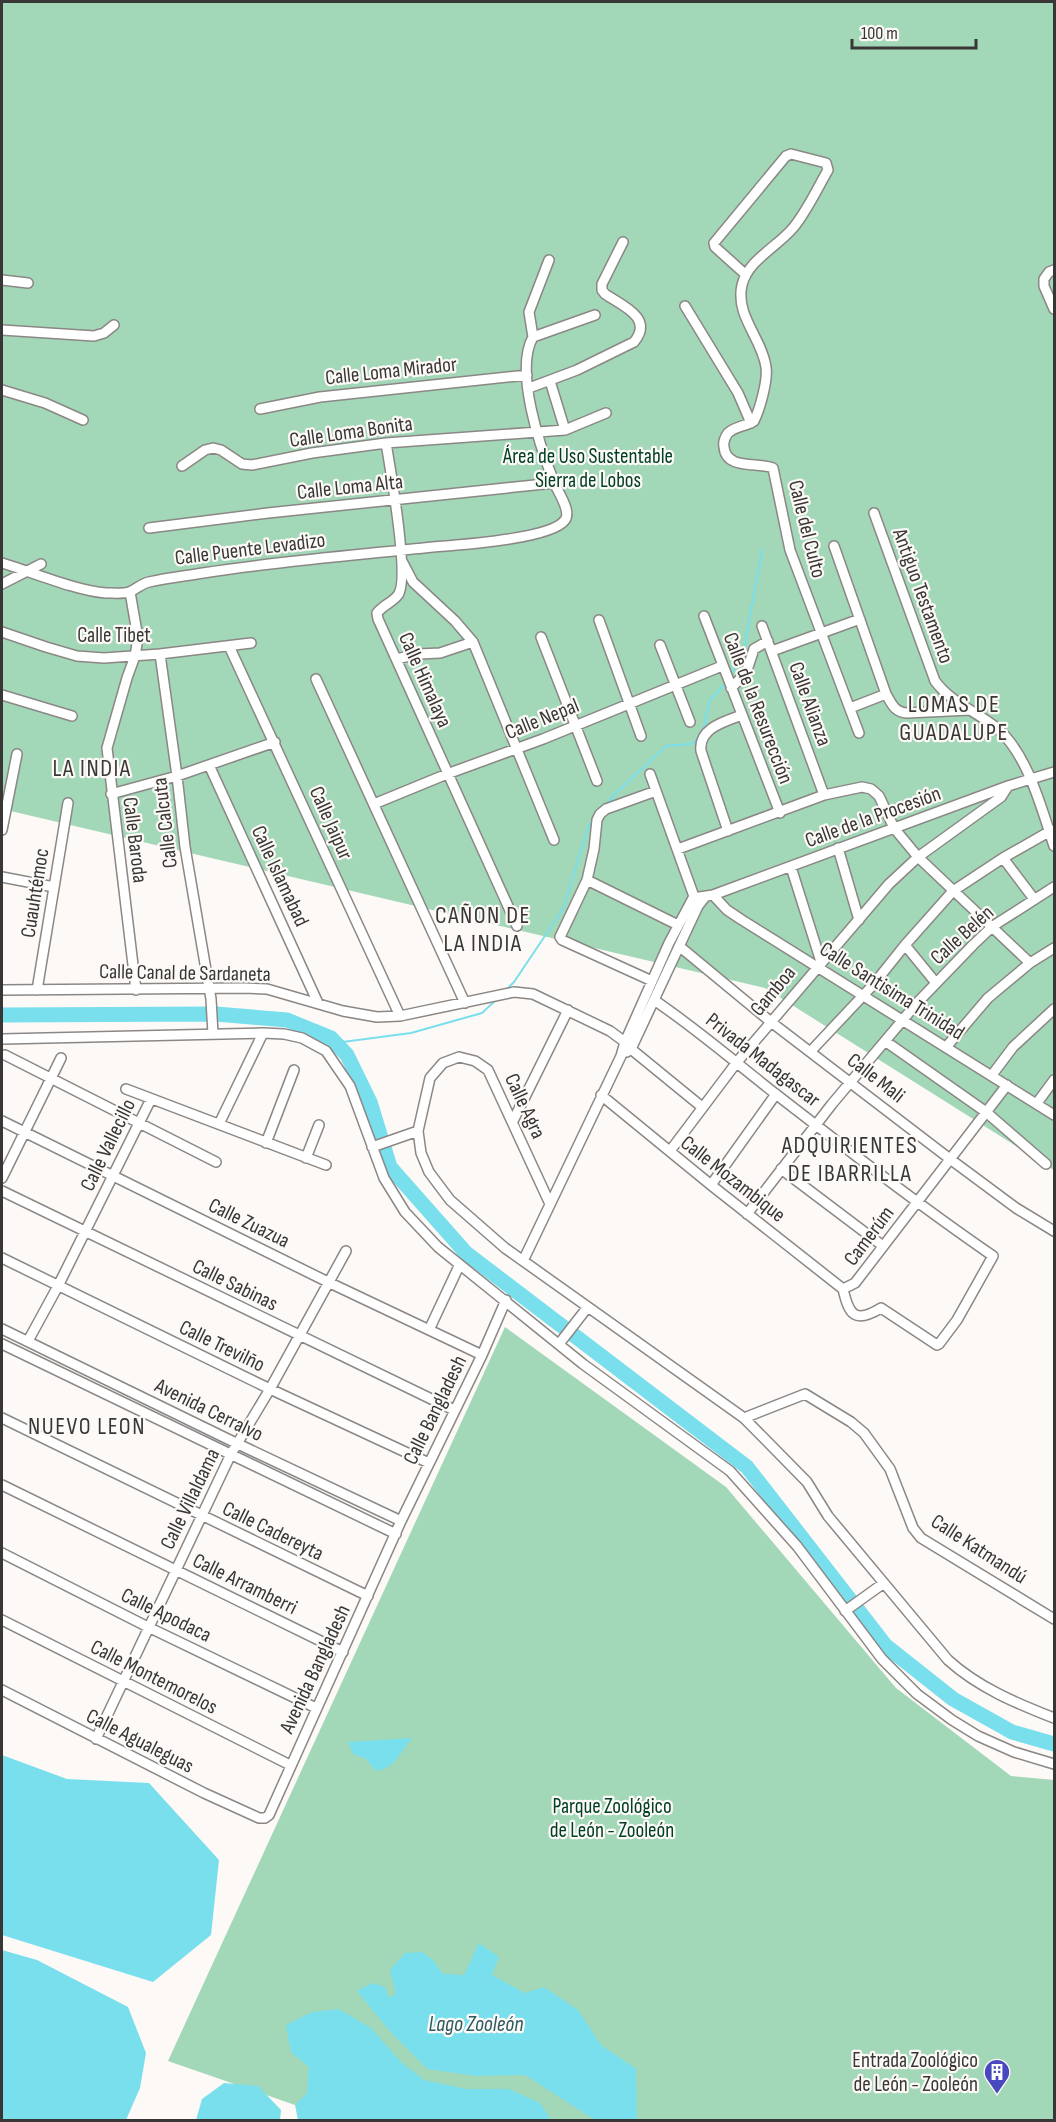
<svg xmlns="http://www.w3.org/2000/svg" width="1056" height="2122" font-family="'Sofia Sans Condensed',sans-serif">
<rect width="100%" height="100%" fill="#fdf9f6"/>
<path fill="#a2d7b8" d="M2 2H1054V1170L765 988 2 809Z
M505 1327 726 1487 896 1688 1011 1776 1054 1780V2120H338L168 2061Z"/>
<path fill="#79dfed" d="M412 1738C400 1752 396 1768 376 1771L366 1759 353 1754 348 1742Z
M2 1755 67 1779 149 1783 219 1860 211 1935 153 1982 2 1935Z
M479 1943 499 1957 492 1975 525 1993 544 1987 578 2010 601 2045 636 2069 637 2120H595L525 2075 476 2076 427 2069 388 2029 357 1991 372 1983 385 1987 389 1998 396 1993 390 1970 405 1953 422 1952 433 1960 443 1974 464 1975Z
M2 1950 37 1960 128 2007 146 2053 140 2088 126 2120H2Z
M339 2009 371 2028 401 2062 424 2080 466 2089H509L540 2103 551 2120H298L295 2105 307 2093 309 2067 291 2052 286 2025 312 2012Z
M224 2083 258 2086 281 2110 280 2120H196L202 2099Z"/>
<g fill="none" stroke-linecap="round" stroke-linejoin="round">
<path stroke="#79dfed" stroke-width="2" d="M731 674 744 649 762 550
M703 732 709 701 727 682
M605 806 614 795 666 746 691 744 699 738
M505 991 514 982 563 909 589 825 593 820
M335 1043 411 1033 482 1013 497 999"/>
<path stroke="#79dfed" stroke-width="15" d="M2 1015 216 1014 287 1020 331 1038 347 1055 370 1102 390 1167 466 1253 747 1467 886 1646 953 1699 1012 1732 1054 1744"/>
<g stroke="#8b8785" stroke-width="12">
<path id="street" d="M1054 270 1049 272 1044 279V286L1054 309
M745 274 715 247 714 243 786 156 791 154 826 163 828 170C817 189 807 211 793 228 777 247 748 260 742 285 735 316 762 338 766 367 768 380 760 409 754 421 747 426 735 426 728 433 725 437 723 442 724 447 726 470 757 462 773 468L790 550 859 733
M2 280 28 283
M685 306 738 393 751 423
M2 330 94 336 104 333 114 325
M533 337 529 312 549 260
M550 381 565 430
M529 388 577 370 634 342C654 318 623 306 605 294L602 290V284L623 242
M2 390 45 403 83 420
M260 409 320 397 527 375
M386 443C390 467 410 580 398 595 393 602 383 605 377 613L378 619 517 926
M182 466 205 450 213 448 221 450 242 464 252 465 312 453 386 443 565 430 606 413
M874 513 935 681C951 703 978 712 998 729 1028 755 1042 810 1054 846
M149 528 268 513 554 483
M834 546 886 694C892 704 894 712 907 713L970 710
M402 561 413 582 455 621 473 642 554 840
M2 563C32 572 77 591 106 593 113 593 123 594 129 592 136 590 140 584 149 582 167 578 185 576 203 573 279 561 357 555 433 547 458 545 552 539 565 520 572 511 557 491 554 482 540 447 514 370 533 337L595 315
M2 584 41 564
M130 592 138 638 135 656 127 678 107 748 136 990
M704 616 780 813
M599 620 641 736
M762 626 824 795
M2 632 46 647 77 656 104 658 160 654 251 643
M541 637 597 781
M660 645 690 722
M229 646 400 1016
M772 651 860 619
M160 654 177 776 185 847 211 999 213 1034
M396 659 419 654 440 653 473 642
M316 679 465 1003
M731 688 746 673 754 649 768 641
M2 695 72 716
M850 708 886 694
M209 765 318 1003
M650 774 696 902
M111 794 177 776 275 742
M374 804 447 774 543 739 722 666
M2 830 17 754
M728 831 701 751C698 728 726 721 742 715
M838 848 859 920
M678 849 824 795 862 787 871 789 879 796 894 828 918 857 1030 963
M1003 858 1034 899
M791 867 821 962
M2 877 54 887
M587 880 678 925
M713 895 727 910 742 920 1054 1115
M905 945 936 983
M679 946 771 1022 950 1159 1016 1208 1054 1231
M652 981 562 940 560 937 587 880 594 849 597 820 600 814 606 809 656 791
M2 990 244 988 267 989 343 1011 377 1017 400 1016 514 992 533 994 610 1031 625 1042 631 1049 702 1107
M37 990 68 803
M654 1000C697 1029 736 1063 777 1095 848 1150 919 1205 993 1256L957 1320 939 1344 937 1345 881 1308C855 1324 849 1315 843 1289
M2 1039 263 1033 284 1034 302 1038 326 1051 350 1086 384 1178 405 1212 438 1247 583 1364 730 1471 797 1546 882 1659 917 1694 952 1720 978 1736 1014 1752 1054 1764
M885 1041 986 1112 1046 1164
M947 1046 988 998 1030 963 1054 948
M811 1051 873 985 905 945 953 891 1003 858 1052 830
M627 1052 631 1049 698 906 705 897
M5 1055 216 1162
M992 1075 1013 1047 1054 1009
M126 1089 326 1165
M601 1095 711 1185 843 1289
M1037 1103 1054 1080
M2 1121 330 1283 482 1355
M513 1121 568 1010
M219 1124 263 1033
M266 1143 294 1070
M372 1147 418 1131
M670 1151 737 1062 889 884 918 857 1001 797 1008 786
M306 1158 319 1125
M781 1169 883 1246
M2 1178 61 1058
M711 1185 776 1094
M2 1191 454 1410
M550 1204 488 1070 475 1061 459 1057 443 1063 430 1078 418 1131 421 1153 429 1172 450 1200 505 1248 744 1418 805 1394 851 1422 864 1433 890 1469 913 1528 921 1538 1054 1619
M747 1214 832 1104 917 1003 973 945 993 926 1054 887
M2 1258 270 1389 429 1463
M523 1261 621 1056 625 1042 669 943 693 898 713 895 1008 786 1054 772
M843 1289 855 1283 1007 1085
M2 1329 238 1444 401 1521
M429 1330 459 1266
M28 1341 58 1286 151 1099
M2 1344 396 1534
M559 1344 587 1308
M2 1418 368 1596
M744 1418 807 1482 828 1516 948 1660C979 1688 1016 1703 1054 1718
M2 1485 343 1652
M2 1553 148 1627 316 1708
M845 1611 884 1583
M2 1620 290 1765
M2 1690 204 1793 259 1818H265L269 1815 401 1521 482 1355 506 1300
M96 1739 231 1454 270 1389 346 1251"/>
</g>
<use href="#street" stroke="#fff" stroke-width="9"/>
</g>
<defs>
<g id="building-pin" transform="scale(1.35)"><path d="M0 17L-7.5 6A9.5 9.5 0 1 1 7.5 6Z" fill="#4849be" stroke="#fdf9f6"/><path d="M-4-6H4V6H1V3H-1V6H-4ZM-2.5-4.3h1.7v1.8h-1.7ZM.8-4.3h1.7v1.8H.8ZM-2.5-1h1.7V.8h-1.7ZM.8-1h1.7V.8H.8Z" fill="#fff"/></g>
</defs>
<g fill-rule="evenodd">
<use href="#building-pin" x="997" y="2072"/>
</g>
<g text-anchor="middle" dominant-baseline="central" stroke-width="4.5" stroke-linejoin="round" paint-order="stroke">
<g font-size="21" fill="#383736" stroke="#fdf9f6">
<text transform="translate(391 371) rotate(-6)">Calle Loma Mirador</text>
<text transform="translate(351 432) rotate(-8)">Calle Loma Bonita</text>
<text transform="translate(350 487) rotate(-6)">Calle Loma Alta</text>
<text transform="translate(807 529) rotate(76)">Calle del Culto</text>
<text transform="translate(250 549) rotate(-7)">Calle Puente Levadizo</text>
<text transform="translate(923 596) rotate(70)">Antiguo Testamento</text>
<text x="114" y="635">Calle Tibet</text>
<text transform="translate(425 680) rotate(66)">Calle Himalaya</text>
<text transform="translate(810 704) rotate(70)">Calle Alianza</text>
<text transform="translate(758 708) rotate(69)">Calle de la Resurección</text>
<text transform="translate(542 719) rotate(-22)">Calle Nepal</text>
<text transform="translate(873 817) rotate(-20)">Calle de la Procesión</text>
<text transform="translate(165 823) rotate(-97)">Calle Calcuta</text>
<text transform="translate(331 823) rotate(66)">Calle Jaipur</text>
<text transform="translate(135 840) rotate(83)">Calle Baroda</text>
<text transform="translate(280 876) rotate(65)">Calle Islamabad</text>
<text transform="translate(35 893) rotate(-81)">Cuauhtémoc</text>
<text transform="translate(962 935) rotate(-42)">Calle Belén</text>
<text transform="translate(185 973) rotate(1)">Calle Canal de Sardaneta</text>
<text transform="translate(773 991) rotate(-50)">Gamboa</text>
<text transform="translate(892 991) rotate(32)">Calle Santisima Trinidad</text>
<text transform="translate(763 1060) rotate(38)">Privada Madagascar</text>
<text transform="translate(876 1078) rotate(38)">Calle Mali</text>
<text transform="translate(525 1106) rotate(65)">Calle Agra</text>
<text transform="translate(108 1145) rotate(-64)">Calle Vallecillo</text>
<text transform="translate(733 1179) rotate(38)">Calle Mozambique</text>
<text transform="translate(249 1223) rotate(26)">Calle Zuazua</text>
<text transform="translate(869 1236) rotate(-53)">Camerúm</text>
<text transform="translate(235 1285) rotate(26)">Calle Sabinas</text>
<text transform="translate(222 1346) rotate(26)">Calle Trevilño</text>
<text transform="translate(209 1410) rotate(26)">Avenida Cerralvo</text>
<text transform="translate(435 1410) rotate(-64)">Calle Bangladesh</text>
<text transform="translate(190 1499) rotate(-64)">Calle Villaldama</text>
<text transform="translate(273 1531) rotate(26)">Calle Cadereyta</text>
<text transform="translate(979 1549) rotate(33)">Calle Katmandú</text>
<text transform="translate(245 1584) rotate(26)">Calle Arramberri</text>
<text transform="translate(166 1615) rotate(26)">Calle Apodaca</text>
<text transform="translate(315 1669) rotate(-65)">Avenida Bangladesh</text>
<text transform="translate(154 1677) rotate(27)">Calle Montemorelos</text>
<text transform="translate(140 1741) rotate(27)">Calle Agualeguas</text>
</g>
<g font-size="21" fill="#004025" stroke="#fdf9f6">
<text x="588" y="456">Área de Uso Sustentable<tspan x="588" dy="24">Sierra de Lobos</tspan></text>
<text x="612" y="1806">Parque Zoológico<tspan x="612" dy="24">de León - Zooleón</tspan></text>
</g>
<g font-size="21" fill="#383736" stroke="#fdf9f6" text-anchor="end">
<text x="978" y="2060">Entrada Zoológico<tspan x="978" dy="24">de León - Zooleón</tspan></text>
</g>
<g font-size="22" font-style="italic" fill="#2c5a60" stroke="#fdf9f6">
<text x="476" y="2024">Lago Zooleón</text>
</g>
<g font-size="24" letter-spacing="1.5" fill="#383736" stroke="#fdf9f6">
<text x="954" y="704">LOMAS DE<tspan x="954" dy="28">GUADALUPE</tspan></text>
<text x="92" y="768">LA INDIA</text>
<text x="483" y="915">CAÑON DE<tspan x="483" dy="28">LA INDIA</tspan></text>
<text x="850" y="1145">ADQUIRIENTES<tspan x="850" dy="28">DE IBARRILLA</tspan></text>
<text x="87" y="1426">NUEVO LEON</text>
</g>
</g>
<rect width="1056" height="2122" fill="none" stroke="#383736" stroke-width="6"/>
<path d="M852 39v9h124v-9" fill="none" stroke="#383736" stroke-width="3"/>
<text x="861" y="39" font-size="18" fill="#383736" stroke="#fdf9f6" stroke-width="4.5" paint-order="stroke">100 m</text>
</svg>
